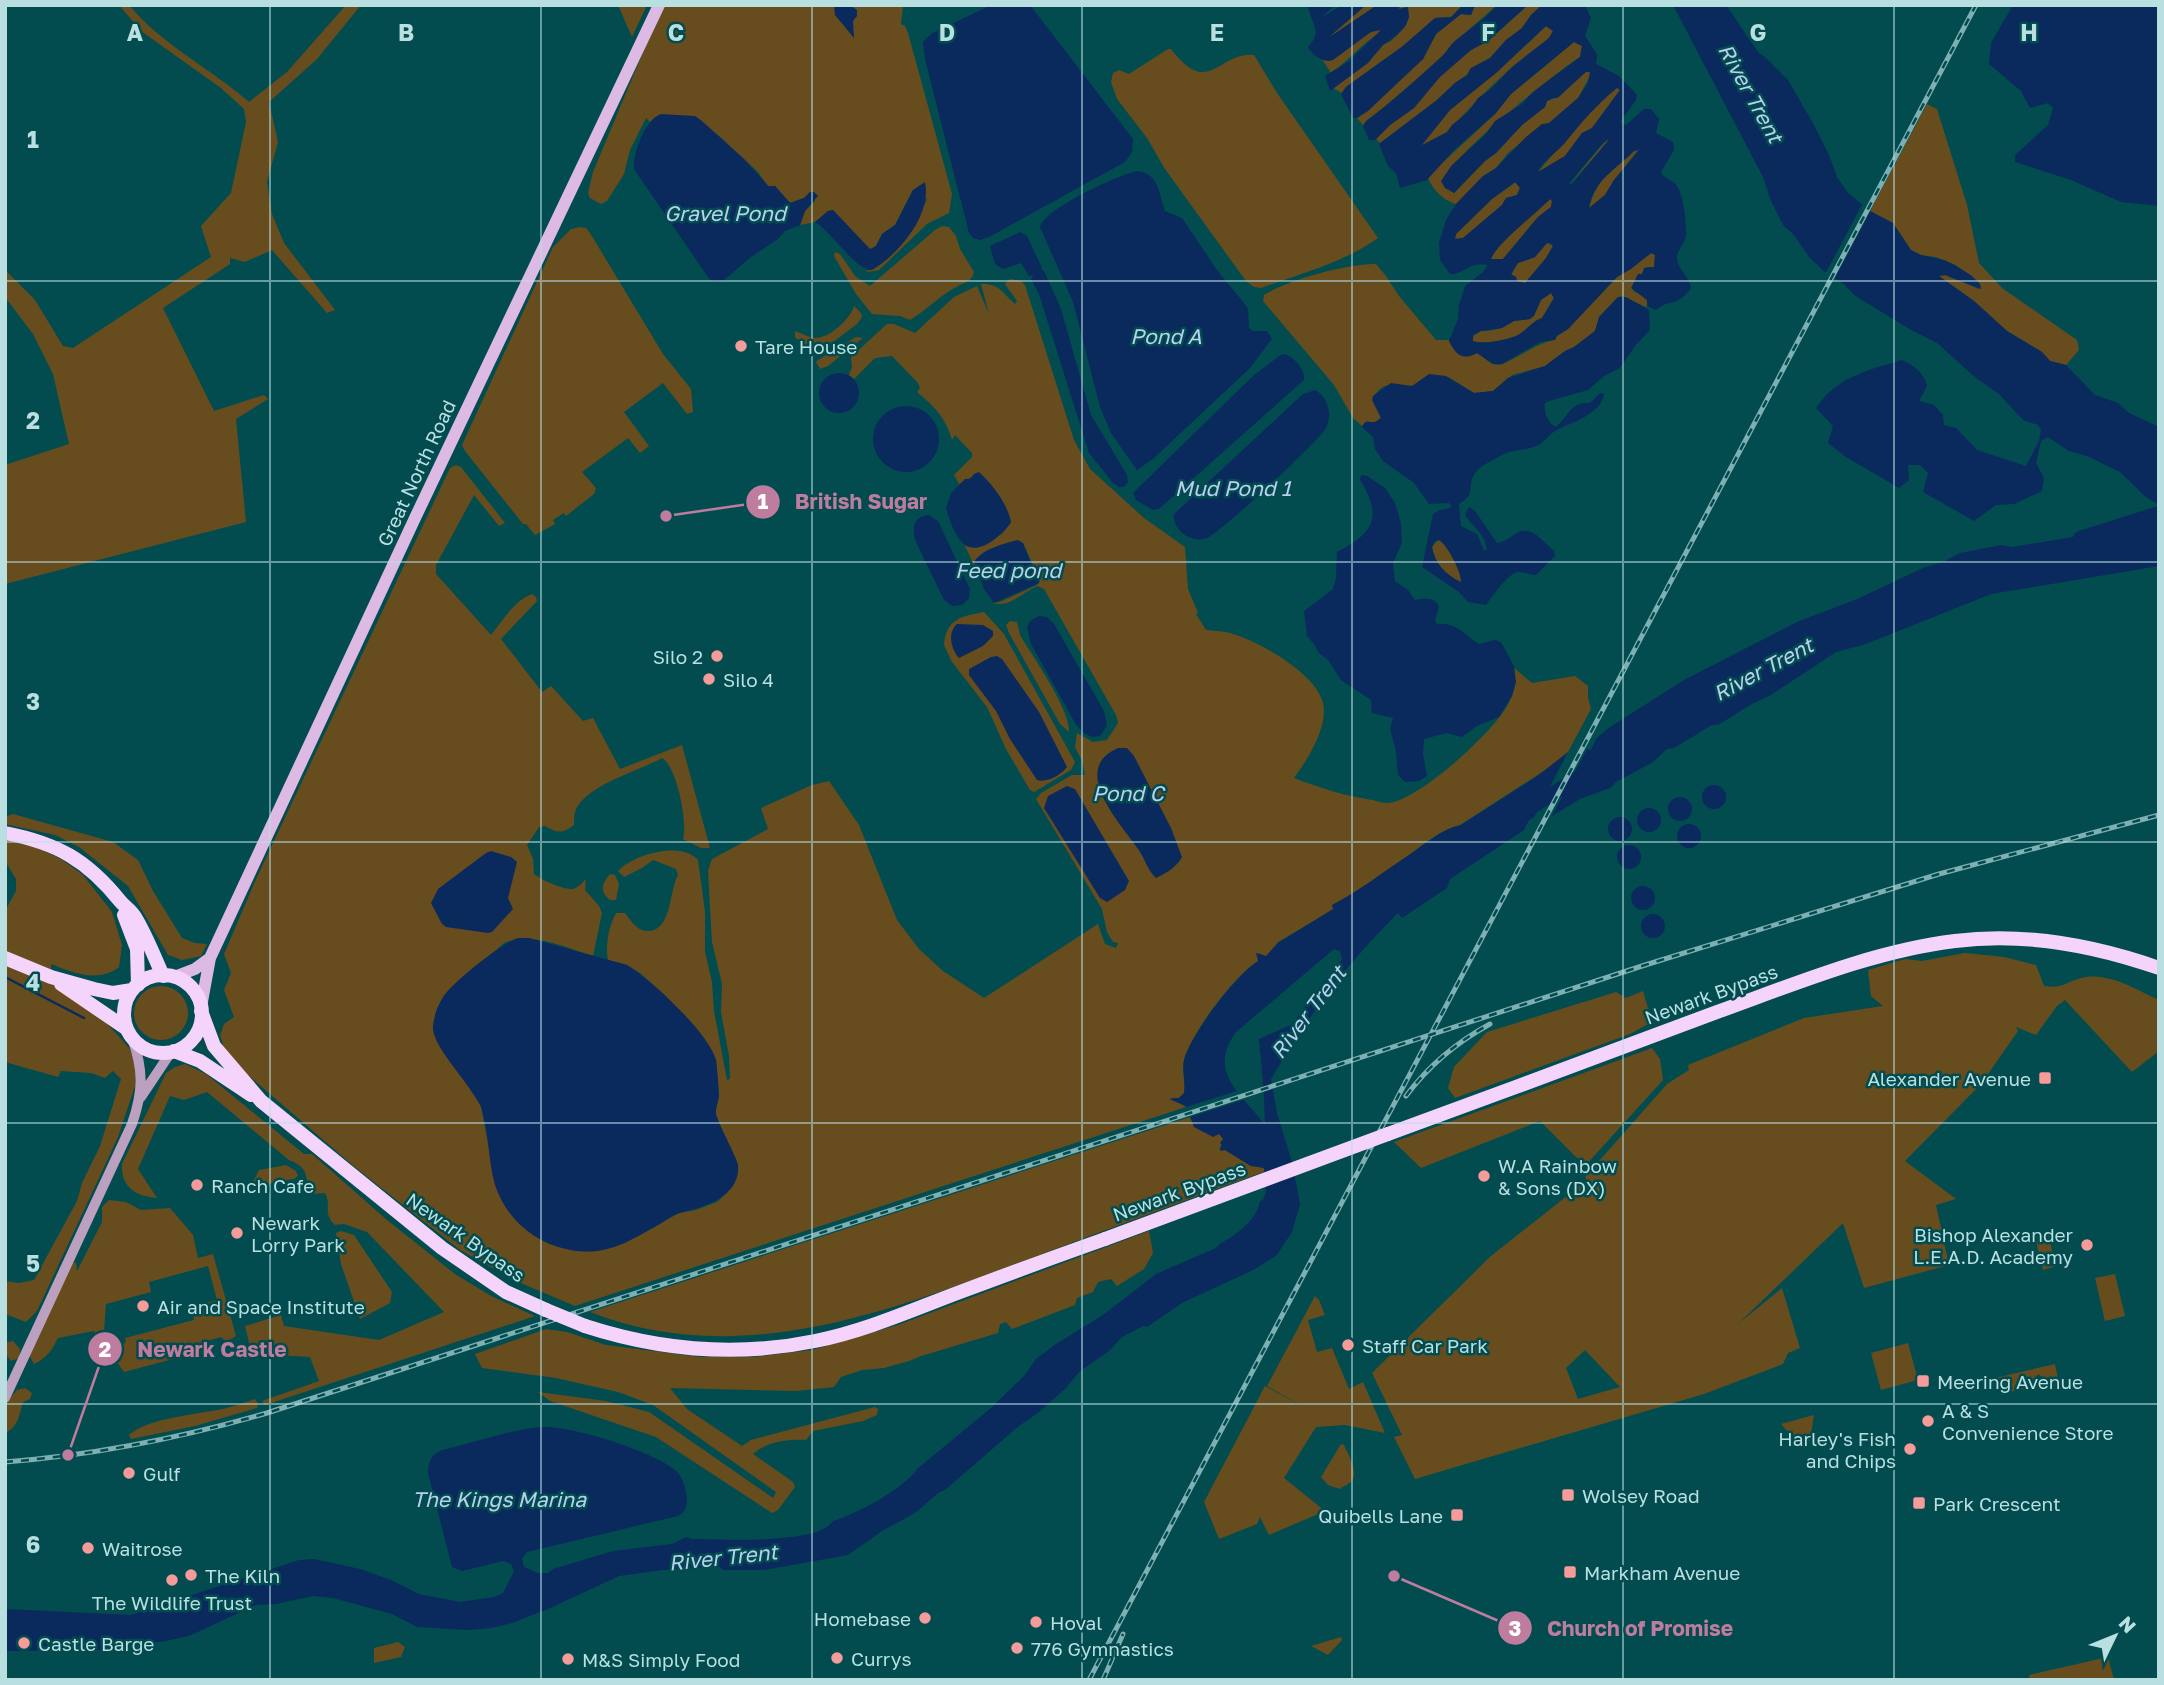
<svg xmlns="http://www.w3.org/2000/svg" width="2164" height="1685" font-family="'Golos Text',sans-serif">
<rect width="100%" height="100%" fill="#024c50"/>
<path fill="#674d1d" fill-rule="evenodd" d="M119 5H129C162 45 210 68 249 102L287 72 346 5H361L317 59 269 102 278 142 267 182 272 214 284 243 335 310 327 313 272 250 245 262 230 258V264L163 308 214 411 264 395 268 399 236 419 246 522 5 584V465L69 444 53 374 33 334 5 297V270L35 300 63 346 73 348 211 257 201 226 231 193 246 122 244 109 221 88 141 31Z
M618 5H647L632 37Z
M665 5H903L901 24 905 26 908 33 952 194 949 213 927 224 879 270 868 272 864 270 868 271 915 225 927 199 913 190 895 225 882 234 876 246 870 250 833 210 828 211 815 222 800 225 805 211 815 201 810 192 804 198 790 203 775 186H768L758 172 718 135 655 117 650 122 646 118 630 150 624 174 607 201 601 204 590 198 588 193 593 172 647 43Z
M1366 5H1377L1353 23 1327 38Z
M1400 5H1463L1451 17 1435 18 1403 46 1346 87 1342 93 1333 88 1367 63 1383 45 1391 41 1405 27 1409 17 1406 7 1399 9Z
M1475 5H1497L1451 45 1443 56 1417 79 1363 125 1357 118 1423 59 1436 34 1461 14 1471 15Z
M1528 5H1542L1531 15 1522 28 1506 40 1490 58 1470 69 1467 75 1455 83 1437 100 1384 140 1380 143 1376 139 1390 125 1414 108 1439 77 1471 50 1488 41Z
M1546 26 1553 31C1550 40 1538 46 1530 53 1499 76 1474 104 1447 132 1441 139 1427 143 1419 148L1450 110 1496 73Z
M1380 29V33C1363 42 1348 61 1331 73L1322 59 1329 61C1347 53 1360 32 1380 29Z
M1574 42 1582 46 1580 57C1557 71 1444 162 1442 183L1454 193 1485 161 1496 153 1522 125 1545 107 1547 101 1559 97 1584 73 1589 71 1591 74 1578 98 1549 123 1538 129 1508 153 1496 168 1484 175 1456 204C1443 200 1433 190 1428 178L1437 168 1495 114 1511 94Z
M1168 49H1171C1210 99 1217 52 1254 55L1277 93 1378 238C1343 263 1302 273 1261 288L1254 287 1246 281 1165 169 1147 138 1117 99 1111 82 1113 73 1119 70 1129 74Z
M1617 87 1620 90 1592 128 1582 133 1565 156 1538 172 1592 108Z
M1927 104 1937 109 1967 205 1979 263 2002 288 2077 340 2079 350 2066 365 2050 361 2042 352 2007 331 1974 301 1939 276 1945 275 1979 289 1980 284 1955 265 1936 257 1921 255 1911 250 1893 223 1870 211Z
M1609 137 1607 143 1568 186Z
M1639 149 1614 180 1605 195 1589 208C1594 185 1616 158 1639 149Z
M1516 182 1520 188 1517 195 1506 198 1502 205 1463 238 1455 239 1456 234 1492 199Z
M1550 199 1552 201 1551 207 1538 217 1503 259H1491C1497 242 1535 214 1550 199Z
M942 226 949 227 956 236 960 249 974 272C972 281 966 282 958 286 940 295 927 310 910 320L900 316 872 314 856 294 834 256 835 252 840 254 855 276 870 286 935 230Z
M580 227 586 228 590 233 663 354 691 389 693 412 687 414 663 383 624 412 649 446 640 453 628 438 582 472 596 488 594 494 566 516 564 513 553 520 555 524 535 535 526 524H523L465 451 462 445 553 247 571 229Z
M1547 243 1553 246 1546 258 1525 283 1517 281 1511 275 1518 263 1535 257Z
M1652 253 1655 255 1654 267H1646L1642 274 1638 275 1633 291 1642 295 1649 303 1646 307 1622 296 1618 297 1599 317 1595 331 1574 347 1565 351 1545 366 1512 375 1493 391 1474 393 1448 377C1438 379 1415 386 1408 386 1393 386 1383 380 1373 398L1381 416C1379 423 1373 423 1367 421L1362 426 1353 418 1334 385 1263 301 1264 295C1287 280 1349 263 1376 264L1386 276 1399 296 1436 340H1449C1455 354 1462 361 1477 353 1483 356 1489 364 1497 365 1507 366 1536 342 1555 340L1556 336 1568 329 1617 277Z
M1010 279 1021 281 1025 285 1074 440 1090 469 1144 518 1185 547 1188 589 1198 613 1196 614 1206 630C1215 631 1225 631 1233 634 1260 642 1324 677 1324 710 1324 734 1307 760 1294 778 1320 788 1345 796 1372 800 1377 801 1383 803 1388 803 1418 801 1495 731 1508 704 1515 692 1516 682 1514 668L1532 683 1575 676 1588 686V698L1591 709 1568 752 1559 761 1460 825C1442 829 1424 844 1409 855 1384 872 1360 891 1332 905L1334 909 1278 942 1266 957 1259 953 1258 961C1235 975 1191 1033 1184 1060 1181 1070 1186 1082 1184 1093L1179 1098H1171L1186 1107 575 1306 516 1281 460 1250 356 1168 234 1063 221 1046 223 1044 220 1035 224 1024 234 1017 224 990 231 973 224 954 257 877 450 468 456 465 461 467 505 523 499 526 474 495 436 565V574L491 635C502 621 515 600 532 594L536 597 537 601 501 639 542 692 551 686 583 721 593 718 620 769 682 745 710 848H701L683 839C688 824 677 766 662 758 639 771 589 784 576 809 574 813 574 821 574 825 562 834 557 833 545 826L539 827 527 845 533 859 534 874C542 880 561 889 572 889 577 889 582 883 586 879L585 890 599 906 602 913 593 956C566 948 531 931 504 943L444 995 436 1011 433 1029 443 1049 481 1106 496 1186 623 1244 679 1213 696 1210 717 1202 727 1193 738 1165 715 1114 719 1094 716 1060 682 1014 665 995 640 973 627 965 608 960C605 944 609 926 616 913H625C632 922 637 932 650 931 672 928 669 891 678 875L676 869 653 860 642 868 624 877 618 871C632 855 681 840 698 860L705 912V952L712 982 714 1011 727 1080 730 1079 729 1056 721 1012 722 984 712 942 708 871 712 859 768 829 761 808 812 785 829 781 859 825 897 920 919 949 943 971 984 998 1098 924 1105 944 1116 948 1118 943 1113 942 1107 932 1102 909 1036 799 1041 793 1072 775H1085L1082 761 1075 747 1077 733 1093 742 1107 740 1118 723 1116 715 1044 589 1037 586C1022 593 1009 608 992 603L1000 602 1037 585 1040 581 1039 578 1023 543C1008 542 975 548 975 567L964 544 968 547 1002 534 1011 522C1006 503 993 485 979 473L959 484 954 475 972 457V453L955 435 952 440C946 418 934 406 917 392L920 388 918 383 892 356 875 358 854 379 849 375 852 367 851 357 887 324H894L915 333 954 297 977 286 989 314 981 284C999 283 1004 294 1015 304L1017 301 1005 284Z
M1551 293 1554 298 1542 318C1532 321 1527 330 1518 335 1507 340 1484 345 1473 341L1472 337 1481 331H1488L1502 328 1514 321 1530 319 1542 299Z
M854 306 861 313 862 317 857 324 825 348 806 346 795 337V331C801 333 809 338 816 338 830 338 851 318 854 306Z
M856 337 863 338 828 366 820 369 816 362 818 360Z
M1438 540C1448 544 1462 572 1461 583 1446 575 1435 564 1432 547Z
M984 612 1004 634 1075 762 1071 770 1034 792 1030 790 1006 749 987 707 952 662 944 645C946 618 963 616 984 612Z
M1010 621 1017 622 1020 635C1033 657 1070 709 1069 732L1060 724 1009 633 1006 625Z
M13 814 113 842 138 860 153 891 182 938 195 943 207 944 201 956 182 960 168 955 128 886 79 847 55 835 5 824V817Z
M5 840 36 847 61 859 83 875 112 912 122 945 119 967C98 983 73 973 51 964L52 984 101 1017 121 1039 130 1049 134 1061 136 1083 118 1137 37 1311 26 1322 5 1314V1281L19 1283 34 1280 77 1201 82 1183 100 1146 121 1079 113 1071 105 1078 91 1073 61 1071 58 1077 5 1062V911L16 891V879L5 861Z
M610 874 615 875 619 884 616 900H610C599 891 602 884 610 874Z
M1965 953 2004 957 2036 965 2044 986C2062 989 2064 983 2081 978 2107 971 2135 989 2159 1000V1051L2132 1072 2065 1000 2057 1006 2036 1035 2016 1027 2018 1031 1981 1084 1905 1161 1956 1199 1936 1205 1949 1265 1864 1288 1843 1223 1738 1324 1782 1288 1800 1348 1788 1353 1783 1364 1704 1394 1415 1479 1394 1437 1402 1435 1372 1373 1491 1256 1587 1180 1585 1177 1667 1084 1689 1070 1688 1065 1804 1018 1883 1006 1871 996 1868 970 1905 959 1922 961ZM1585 1350 1620 1387 1578 1399 1566 1368Z
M134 1013a27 27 0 1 1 54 0a27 27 0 1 1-54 0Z
M1643 991 1652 1022 1630 1034 1455 1098 1448 1088 1454 1067 1487 1032 1616 992 1626 998Z
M1652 1048 1660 1059 1663 1080 1585 1166 1540 1121 1421 1168 1394 1142Z
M185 1064 206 1074 304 1154H312L387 1220 455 1274 491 1296 535 1316 265 1405 262 1401 319 1381 310 1357 261 1354 251 1351 245 1326 281 1315 284 1326 379 1340 444 1312 367 1232 344 1224 335 1225C322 1213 332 1205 325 1193L313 1194C302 1180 313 1169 289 1160L207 1092 184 1100 170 1096 138 1169 157 1198C136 1196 121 1188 122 1164L166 1073 175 1067Z
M1190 1117C1196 1131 1204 1134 1219 1134L1224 1139 1219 1149 1225 1150 1251 1166 1262 1167 1266 1171C1191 1198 1116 1226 1042 1254 898 1308 743 1372 590 1312Z
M286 1165 296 1171 298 1176 294 1179C281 1180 264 1187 252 1184L259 1170Z
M109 1200 126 1202 141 1210 170 1208 193 1235 198 1258 213 1254 236 1336 226 1342 221 1337 194 1345 196 1353 124 1372 117 1362 119 1348 126 1342 125 1338 194 1320 192 1307 217 1300 208 1266 149 1282 151 1292 106 1304 103 1346 111 1342 112 1348 101 1352 94 1331 58 1338C52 1350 47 1358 34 1364L28 1353 73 1263 76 1262 77 1271 102 1222V1207Z
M341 1231 354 1235 392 1292 390 1303 360 1319 341 1264 336 1233Z
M1149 1231 1153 1253 1144 1269 1117 1286 1111 1279 1098 1282 1093 1292 1077 1298 1075 1305 1012 1329 1006 1322 1000 1324 998 1333 921 1356 909 1361 884 1368 862 1370 841 1377 834 1387 796 1391 670 1388 687 1409 742 1446 751 1440 875 1407 878 1409 877 1415 863 1421 813 1431 806 1440C788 1439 768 1441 753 1454L793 1482 795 1487 778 1510 772 1513 656 1437 550 1401 538 1392 606 1401 649 1412 773 1498 776 1492 653 1405 618 1392 556 1378 482 1368 475 1354 546 1329 567 1332 606 1345 700 1357H754L812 1350 898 1325Z
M2048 1234 2056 1266 2043 1270 2035 1237Z
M2115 1274 2125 1316 2105 1321 2095 1278Z
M1315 1296 1319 1300 1325 1315 1308 1320 1317 1352 1332 1348 1349 1389 1363 1382 1385 1433 1345 1425 1316 1427 1284 1478 1325 1511 1269 1535 1260 1517 1257 1524 1219 1539 1204 1502 1265 1386 1307 1409 1267 1386Z
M13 1341 20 1349 19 1358 11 1361 5 1353V1343Z
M1908 1343 1918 1380 1881 1390 1871 1353Z
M2055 1364 2060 1389 2038 1374 2028 1388 2010 1392 1994 1384 1984 1387 1982 1381Z
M25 1388 32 1393 30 1399 23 1402C19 1414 19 1427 5 1433V1404L17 1390Z
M255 1399 258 1404 257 1408 195 1426 131 1439 129 1435C147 1418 199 1414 223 1409 234 1406 244 1403 255 1399Z
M1814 1415 1810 1441 1799 1444 1781 1424Z
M1341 1444 1344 1445C1348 1454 1357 1469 1353 1479 1351 1484 1344 1485 1340 1489L1328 1485 1321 1477Z
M1341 1637 1342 1640 1328 1655 1311 1646Z
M398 1642 405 1647 401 1657 374 1663V1648Z
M2108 1657 2114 1680H2030L2029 1675Z"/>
<path fill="#0a295d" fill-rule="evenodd" d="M834 5H850L857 10V16L853 21 854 38 835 15Z
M991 5H1030L1133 139 1132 152 1125 162 989 237 980 240 973 238 969 233 925 59 923 42 931 34Z
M1308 5H1335L1321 18 1342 5H1366L1328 38 1377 5H1400L1399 9 1408 7 1409 17 1406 25 1397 35 1383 45 1368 63 1330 91 1325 76 1349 61 1381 30 1371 32 1333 60C1323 63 1313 56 1308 47 1324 30 1310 24 1308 5Z
M1463 5H1475L1471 15 1461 14 1436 34 1423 59 1368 111 1357 118H1353L1341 94 1346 87 1403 46 1435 18 1451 17Z
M1497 5H1528L1488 41 1471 50 1440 77 1414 108 1390 125 1375 140H1369L1363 126 1366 121C1393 101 1417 79 1441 57 1447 52 1450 45 1456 40 1468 30 1487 18 1497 5Z
M1542 5H1585L1591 18 1585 36 1597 54 1596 64 1619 76 1637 95 1636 100 1621 121 1622 124 1626 125 1644 109H1651L1659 119 1656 133 1673 142 1674 150 1661 172C1665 181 1672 178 1677 186 1684 197 1686 221 1686 234 1686 244 1676 250 1677 259 1678 270 1690 277 1691 288 1678 307 1668 299 1656 310L1647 306V300L1631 288 1638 274H1642L1644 268 1654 267 1655 255 1651 253 1631 269 1617 277 1568 329 1557 336 1555 340 1540 342 1502 364H1493L1477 353C1463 361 1456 355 1449 341L1458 319 1459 305 1465 286 1483 272 1488 265C1468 261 1464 275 1450 274L1440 260 1439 243 1446 220 1456 204 1482 177 1496 168 1526 137 1542 124 1549 123 1578 98 1588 83 1590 72H1586L1557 98H1552L1547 101 1545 107 1522 125 1496 153 1485 161 1454 193 1445 188 1441 181 1452 165 1485 135 1495 121 1522 104 1533 92 1580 57 1582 46 1574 42 1511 94 1495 114 1454 150 1427 180 1400 188 1396 173 1388 166 1379 144 1437 100 1455 83 1467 75 1471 68 1490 58 1506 40 1522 28 1531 15ZM1546 26 1553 31 1549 38 1512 67 1491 89 1478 98 1468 112 1452 125 1447 132 1422 145 1450 110 1496 73ZM1617 88 1620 90 1592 128 1582 133 1565 156 1538 172C1543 160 1556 153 1564 144 1581 123 1596 105 1617 88ZM1610 138 1573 183 1568 185 1601 145ZM1639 150 1614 180 1605 195 1589 208C1594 179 1616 170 1634 151ZM1515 182 1520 188 1517 195 1506 198 1502 205 1463 238 1455 239 1456 234 1492 199ZM1550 199 1552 201 1551 207 1538 217 1503 259H1491C1497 243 1536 214 1550 199ZM1547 243H1551L1553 246 1546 258 1525 283 1517 281 1516 277 1511 274 1518 263 1535 257ZM1551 293 1554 298 1542 318C1533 321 1527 330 1518 335 1508 340 1484 345 1473 341V335L1481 331 1502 328 1514 321 1530 319 1534 316 1541 300Z
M1673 5H1726L1758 52 1766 58 1788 80 1814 125 1829 155 1837 177 1848 193 1870 211 1893 223 1911 250 1921 255 1944 260 1955 265 1972 276 1980 284 1981 289 1945 275 1939 276 1974 301 2007 331 2042 352 2050 361 2066 365 2095 395 2118 403 2129 413 2159 427V505L2146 497 2120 472 2087 456 2069 451 2048 437 2041 441 2036 463 2044 478 2042 491 2014 504 1996 505 1974 521 1923 492 1928 473 1920 465H1908L1909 480 1899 488 1846 457 1828 443 1833 426 1816 408C1836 377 1869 370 1902 360 1915 366 1923 372 1927 386L1919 401 1934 405 1943 415 1944 425 1956 428 1977 450 2026 466 2039 441 2041 430 2038 425 2023 420 1999 394 1976 378 1937 343 1911 330 1854 295 1844 284 1826 273 1809 257 1794 235 1783 225 1771 201 1763 177Z
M2013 5H2159V206L2121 202 2071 180 2015 162V155L2048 125 2053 108 2048 103 2030 108 2021 91 1989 64 1991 43Z
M661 114 695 116 702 121 745 160 768 186H775L790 203 804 198 810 192H814L818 196 805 211 800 225 785 231 778 239 751 257 724 280 717 282 710 280 634 169C633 152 645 120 661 114Z
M1138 171C1160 174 1159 196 1165 211L1182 218 1217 270 1244 303 1248 309 1249 328 1253 331H1267L1272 339 1250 368 1154 458 1137 470 1111 433 1100 407 1073 302 1040 227C1044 209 1119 174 1138 171Z
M925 182C932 215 899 254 872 270 856 271 832 232 815 222L828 211 833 210 870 249 876 246 882 234 895 225 913 190Z
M1020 232 1027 236 1042 268 1041 269 1044 271 1061 309 1091 415 1127 475 1128 482 1124 487H1119L1113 483 1089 453 1039 294 1031 279 1033 277 1032 275 1029 276 1021 263 1003 269 995 264 990 246Z
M1618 297H1626L1649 310 1650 330 1635 346 1620 368 1604 376 1588 390 1549 401 1545 403C1543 411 1548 424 1556 427 1569 416 1570 402 1590 403L1600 393 1604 394C1601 415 1571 422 1555 431 1548 435 1545 442 1538 445 1528 451 1513 449 1502 455 1493 460 1481 465 1475 473 1466 487 1477 494 1459 504L1461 526 1477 534 1484 551 1487 549C1485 534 1473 527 1465 515L1469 507 1475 511 1497 543C1505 542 1511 536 1519 532 1533 526 1544 543 1554 551L1555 556 1536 575C1529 575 1526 572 1519 572 1509 571 1492 597 1486 605L1468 602 1459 592 1422 567 1433 514 1440 510 1450 508 1451 505 1449 503 1429 504 1414 483 1383 461 1375 449 1373 437 1362 427 1365 422H1375L1381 418 1372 400 1373 396 1391 383 1412 386 1429 374 1446 376 1474 393 1493 391 1508 378 1545 366 1565 351 1574 347 1595 331 1599 317ZM1440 540C1448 547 1462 573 1461 582 1446 575 1434 563 1432 547L1435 541Z
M1282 354C1292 354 1306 370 1304 380L1159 509 1153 510 1136 500 1133 493 1253 376Z
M819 393a20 20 0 1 1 40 0a20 20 0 1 1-40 0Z
M1315 390C1328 397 1333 415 1326 428 1320 440 1220 533 1207 538 1192 544 1172 530 1174 514L1303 394Z
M873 439a33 33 0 1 1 66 0a33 33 0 1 1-66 0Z
M979 472C993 485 1007 503 1011 522 1004 533 984 552 969 547 957 543 949 519 946 508L951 493 965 479H970L974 474Z
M1361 475 1367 476 1385 488 1395 503 1401 524 1402 543 1393 563 1395 581 1408 590 1415 600C1424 599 1434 596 1439 607L1435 620 1437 624C1456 622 1464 634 1479 644L1495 640 1501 642 1514 666 1516 682 1512 696 1499 717 1477 726 1462 737 1446 733 1424 739 1423 753 1427 776 1419 781 1405 782 1398 775 1396 751 1390 729 1393 718 1372 713 1371 700 1341 680 1328 660 1319 653 1314 644 1307 636 1304 611 1333 589 1336 578 1337 552C1374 533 1383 517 1360 480Z
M929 515 938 521 970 589 969 598 962 605 952 606 944 600 916 542C912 529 912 517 929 515Z
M2159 519V566L1991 594 1866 644 1836 652 1771 695 1752 704 1718 725H1712L1674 748 1667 749 1653 762 1616 782 1610 788 1580 799 1552 816 1587 749 1591 750 1596 739 1607 729 1684 680 1797 622 1857 599 1923 568 1945 561 1960 553 2001 545 2012 547 2115 530Z
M1018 540 1023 543 1039 583 994 603 984 589 974 562C981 550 1005 543 1018 540Z
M1039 616 1047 617 1054 624 1104 711 1107 726 1100 736 1092 737 1084 733 1076 725 1031 644 1027 627 1031 620Z
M957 624 983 625 993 631V636L983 646 959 658C951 649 947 633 957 624Z
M991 657 997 656 1002 659 1039 712 1067 767C1061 775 1047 783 1037 780L1010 739 996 711 969 675V669Z
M1118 748H1127L1134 756 1171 828 1182 857C1178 866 1165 874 1156 878 1147 870 1145 858 1138 849 1120 823 1069 769 1118 748Z
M1568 752 1534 817 1529 820 1524 830 1450 879 1447 888 1402 918 1398 913 1392 919C1344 967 1305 1021 1271 1079L1277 1113 1292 1162 1300 1204 1292 1232 1277 1255 1253 1270 1182 1303 1147 1327 1143 1326 1122 1337 1109 1351 1079 1372 1066 1388 1039 1412 1019 1426 945 1490 938 1493 915 1513 882 1531 848 1555 764 1570H723L720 1567 663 1570 619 1576 548 1609 512 1623 491 1628 468 1630 417 1627 392 1614 333 1598 313 1596 276 1604 256 1605 189 1636 165 1641 100 1650 5 1651V1609L131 1615 299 1560 314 1559 360 1569 391 1580 419 1594 460 1602 494 1597 503 1593 514 1571 511 1564 503 1561 462 1571 452 1567 428 1473C428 1461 432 1454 442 1450 473 1443 512 1429 542 1427 571 1425 651 1451 674 1469 680 1474 683 1480 685 1488 687 1499 690 1509 678 1516L527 1552 522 1559 524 1567 538 1573H548L553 1569 613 1551 672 1544 686 1537 691 1539C720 1539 819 1545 833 1521 855 1515 905 1488 917 1469L991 1408 1025 1375 1036 1359 1056 1344 1103 1315 1156 1274 1216 1248C1221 1241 1227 1241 1234 1235 1247 1226 1257 1216 1260 1201L1263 1200 1266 1192 1264 1168 1251 1166 1225 1150 1220 1151 1222 1145 1220 1143 1223 1139 1219 1134 1213 1137 1194 1127 1186 1106 1169 1099 1179 1098 1184 1093C1186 1082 1182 1071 1184 1060 1191 1034 1236 975 1258 961L1256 953 1266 956 1278 943 1333 909 1332 905C1359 891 1383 872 1409 855 1425 844 1442 829 1461 825L1536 777ZM1334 949 1340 951 1342 959 1291 1025 1259 1039 1264 1094 1265 1125C1243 1095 1206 1073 1236 1032Z
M1702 797a12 12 0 1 1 24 0a12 12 0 1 1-24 0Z
M1067 786 1075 789 1129 881 1125 890 1107 902 1100 898 1044 808 1048 796Z
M1668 809a12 12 0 1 1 24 0a12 12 0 1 1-24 0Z
M1637 820a12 12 0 1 1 24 0a12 12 0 1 1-24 0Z
M1608 829a12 12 0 1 1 24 0a12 12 0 1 1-24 0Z
M1677 836a12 12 0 1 1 24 0a12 12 0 1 1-24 0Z
M1617 857a12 12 0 1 1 24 0a12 12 0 1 1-24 0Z
M491 851 511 857 517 862 508 898 513 909 492 932 488 933 446 927 442 924 431 903 438 889 486 853Z
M1631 898a12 12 0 1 1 24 0a12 12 0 1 1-24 0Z
M1641 926a12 12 0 1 1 24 0a12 12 0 1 1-24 0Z
M518 938H529L627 965C651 980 709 1033 716 1060 717 1065 719 1092 719 1097 718 1103 714 1111 717 1117 720 1127 737 1158 738 1165 741 1195 706 1207 683 1212 675 1214 667 1219 660 1224 627 1242 605 1258 566 1249 533 1242 506 1218 495 1185 488 1160 489 1132 481 1107 473 1086 431 1047 433 1026 434 1016 438 1004 444 996 455 980 501 944 518 938Z"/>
<path fill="#024c50" d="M1864 201 1872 208 1833 282 1824 276Z
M1586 745 1588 746 1550 819 1548 814Z
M1570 750 1571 754 1537 819 1529 828Z
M1240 1090 1246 1099 1187 1118 1183 1108Z"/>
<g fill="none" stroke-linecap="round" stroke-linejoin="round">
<path stroke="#0a295d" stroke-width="2.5" d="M5 977 84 1018"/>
<path stroke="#0a295d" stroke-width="14" d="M2080 538 2159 513
M1527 810 1584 774"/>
<path stroke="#bba0c0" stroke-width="10" d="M141 1097 171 1052
M5 1398 132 1124C143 1092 144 1071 132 1038"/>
<path stroke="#dcbae3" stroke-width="12" d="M174 977 195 969 210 958
M201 1007 210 958 415 518 659 5"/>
<path stroke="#f5d4fc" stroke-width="14" d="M5 833C57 843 87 860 120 901 124 906 131 910 135 917 146 935 154 956 163 976
M124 915 137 949 138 985
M5 958 51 977 94 989 113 993 132 990
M124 1014a39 39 0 1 1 78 0a39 39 0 1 1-78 0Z
M61 984 127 1029
M201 1011 214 1046 261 1101 442 1248 506 1292 546 1310
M174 1051 200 1061 251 1095
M1388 1134C1498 1094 1607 1053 1717 1012 1795 984 1873 951 1955 941 2025 932 2093 945 2159 968
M585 1326C659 1350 738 1357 815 1341 865 1331 912 1310 960 1292 1008 1274 1057 1256 1105 1239"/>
<g stroke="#7eb0b3" stroke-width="5">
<path id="rail" d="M1406 1096C1429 1065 1457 1042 1490 1024
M5 1462C95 1455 181 1438 267 1413L1642 966 1939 874 2159 815
M1089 1680 1976 5
M1103 1680 1123 1634"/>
</g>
<use href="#rail" stroke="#024c50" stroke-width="2.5" stroke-dasharray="8" stroke-linecap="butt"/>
<path stroke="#f5d4fc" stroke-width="14" d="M1105 1239 1388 1134
M546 1310 585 1326"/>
</g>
<path fill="none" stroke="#b9dfe1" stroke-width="2" stroke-opacity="0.55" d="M270 5V1680M541 5V1680M812 5V1680M1082 5V1680M1352 5V1680M1623 5V1680M1894 5V1680M5 281H2159M5 562H2159M5 842H2159M5 1123H2159M5 1404H2159"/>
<g fill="#f59b9a" stroke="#024c50" stroke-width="2.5">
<circle cx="741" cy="346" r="7"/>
<circle cx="717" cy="656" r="7"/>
<circle cx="709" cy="679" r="7"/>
<rect x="2038" y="1071" width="14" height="14" rx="3.5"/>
<circle cx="1484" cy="1176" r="7"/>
<circle cx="197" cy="1185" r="7"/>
<circle cx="237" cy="1233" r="7"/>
<circle cx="2087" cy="1245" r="7"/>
<circle cx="143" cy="1306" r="7"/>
<circle cx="1348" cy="1345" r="7"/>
<rect x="1916" y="1374" width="14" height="14" rx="3.5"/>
<circle cx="1928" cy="1421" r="7"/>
<circle cx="1910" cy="1449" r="7"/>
<circle cx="129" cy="1473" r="7"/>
<rect x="1561" y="1488" width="14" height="14" rx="3.5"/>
<rect x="1912" y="1496" width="14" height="14" rx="3.5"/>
<rect x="1450" y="1508" width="14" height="14" rx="3.5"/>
<circle cx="88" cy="1548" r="7"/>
<rect x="1563" y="1565" width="14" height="14" rx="3.5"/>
<circle cx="191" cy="1575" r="7"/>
<circle cx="172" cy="1580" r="7"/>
<circle cx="925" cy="1618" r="7"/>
<circle cx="1036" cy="1622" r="7"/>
<circle cx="24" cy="1643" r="7"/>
<circle cx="1017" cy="1648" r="7"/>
<circle cx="837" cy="1658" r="7"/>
<circle cx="568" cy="1659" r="7"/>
</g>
<g text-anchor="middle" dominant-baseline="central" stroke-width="5" stroke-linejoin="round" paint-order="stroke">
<g font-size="19" fill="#b9dfe1" stroke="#024c50" text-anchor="start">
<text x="755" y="346">Tare House</text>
<text x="703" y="656" text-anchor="end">Silo 2</text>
<text x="723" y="679">Silo 4</text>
<text x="2031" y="1078" text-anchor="end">Alexander Avenue</text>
<text x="1498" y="1165">W.A Rainbow<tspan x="1498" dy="22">&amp; Sons (DX)</tspan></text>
<text x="211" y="1185">Ranch Cafe</text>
<text x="251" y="1222">Newark<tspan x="251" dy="22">Lorry Park</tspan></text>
<text x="2073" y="1234" text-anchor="end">Bishop Alexander<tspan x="2073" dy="22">L.E.A.D. Academy</tspan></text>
<text x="157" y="1306">Air and Space Institute</text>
<text x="1362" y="1345">Staff Car Park</text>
<text x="1937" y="1381">Meering Avenue</text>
<text x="1942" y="1410">A &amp; S<tspan x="1942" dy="22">Convenience Store</tspan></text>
<text x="1896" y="1438" text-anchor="end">Harley's Fish<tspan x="1896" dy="22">and Chips</tspan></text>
<text x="143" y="1473">Gulf</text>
<text x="1582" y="1495">Wolsey Road</text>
<text x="1933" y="1503">Park Crescent</text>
<text x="1443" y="1515" text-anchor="end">Quibells Lane</text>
<text x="102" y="1548">Waitrose</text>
<text x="1584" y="1572">Markham Avenue</text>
<text x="205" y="1575">The Kiln</text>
<text x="172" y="1602" text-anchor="middle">The Wildlife Trust</text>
<text x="911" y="1618" text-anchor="end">Homebase</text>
<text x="1050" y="1622">Hoval</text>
<text x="38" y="1643">Castle Barge</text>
<text x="1031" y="1648">776 Gymnastics</text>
<text x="851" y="1658">Currys</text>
<text x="582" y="1659">M&amp;S Simply Food</text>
</g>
<g font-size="19" fill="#b9dfe1" stroke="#024c50">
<text transform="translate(416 473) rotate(-65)">Great North Road</text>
<text transform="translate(1711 994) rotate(-20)">Newark Bypass</text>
<text transform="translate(1179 1191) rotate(-20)">Newark Bypass</text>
<text transform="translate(466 1237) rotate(35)">Newark Bypass</text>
</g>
<g font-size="21" font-style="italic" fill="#bbcff1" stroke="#024c50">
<text transform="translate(1751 93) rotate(61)">River Trent</text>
<text x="725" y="213">Gravel Pond</text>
<text x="1166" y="336">Pond A</text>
<text x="1233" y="488">Mud Pond 1</text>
<text x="1008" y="570">Feed pond</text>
<text transform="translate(1763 669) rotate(-28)">River Trent</text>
<text x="1128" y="793">Pond C</text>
<text transform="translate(1308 1012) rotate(-53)">River Trent</text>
<text x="499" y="1499">The Kings Marina</text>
<text transform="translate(723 1557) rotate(-6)">River Trent</text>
</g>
</g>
<g font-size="23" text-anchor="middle" font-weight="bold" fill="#b9dfe1" stroke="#024c50" stroke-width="5" stroke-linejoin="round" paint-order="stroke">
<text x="135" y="41">A</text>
<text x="406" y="41">B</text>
<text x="676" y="41">C</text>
<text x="947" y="41">D</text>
<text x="1217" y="41">E</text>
<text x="1488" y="41">F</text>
<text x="1758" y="41">G</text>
<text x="2029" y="41">H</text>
<text x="33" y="148">1</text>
<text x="33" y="429">2</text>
<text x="33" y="710">3</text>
<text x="33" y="991">4</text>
<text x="33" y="1272">5</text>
<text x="33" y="1553">6</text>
</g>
<path fill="none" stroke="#be7c9e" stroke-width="2.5" d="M666 516L763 502M68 1455L105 1349M1394 1576L1515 1628"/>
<g fill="#be7c9e" stroke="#024c50" stroke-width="2.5">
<circle cx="666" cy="516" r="7"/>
<circle cx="68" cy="1455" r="7"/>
<circle cx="1394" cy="1576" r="7"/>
<circle cx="763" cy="502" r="18"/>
<circle cx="105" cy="1349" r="18"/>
<circle cx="1515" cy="1628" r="18"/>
</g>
<g font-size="21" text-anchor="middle" font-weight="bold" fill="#fff">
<text x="763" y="509">1</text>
<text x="105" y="1357">2</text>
<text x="1515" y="1636">3</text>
</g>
<g font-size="21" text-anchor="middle" font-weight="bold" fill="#be7c9e" stroke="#024c50" stroke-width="5" stroke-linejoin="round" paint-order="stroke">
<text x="861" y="509">British Sugar</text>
<text x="212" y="1357">Newark Castle</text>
<text x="1640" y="1636">Church of Promise</text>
</g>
<rect width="2164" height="1685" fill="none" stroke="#b9dfe1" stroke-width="14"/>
<g transform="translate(2115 1636) rotate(47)" stroke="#024c50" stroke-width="5" paint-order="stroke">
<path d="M0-5L12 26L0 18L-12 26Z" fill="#b9dfe1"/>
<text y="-10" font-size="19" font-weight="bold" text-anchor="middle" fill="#b9dfe1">N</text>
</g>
</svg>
